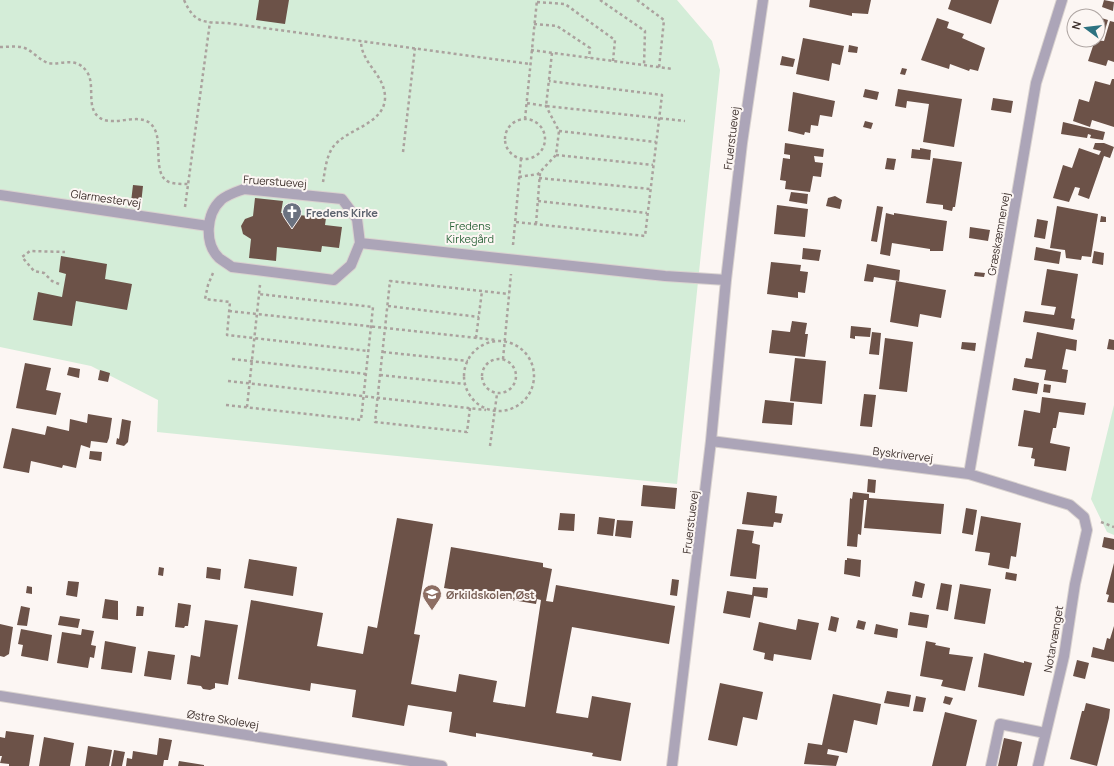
<svg xmlns="http://www.w3.org/2000/svg" width="1114" height="766" font-family="Manrope,sans-serif">
<rect width="100%" height="100%" fill="#fcf6f3"/>
<path fill="#d4edd8" d="M0 0H677L712 41 720 70 677 484 157 432 158 400 91 366 0 347Z
M1114 405V535L1107 532 1091 499Z"/>
<path fill="#6c5248" d="M259 0H289L285 24 256 20Z
M810 0H871L868 14 852 13V16L809 7Z
M951 0H999L991 24 948 9Z
M1104 0 1114 2 1113 11 1102 7Z
M1098 17 1108 20 1105 30 1098 28Z
M937 18 949 22 947 28 964 34 962 38 985 48 978 71 970 69 969 71 950 64 949 69 921 60Z
M1110 21 1114 22V62L1108 60 1106 66 1088 61 1095 40 1104 41Z
M803 38 844 46 840 65 832 63 829 81 796 74Z
M849 45 858 47 857 53 848 52Z
M782 56 795 59 793 67 780 65Z
M902 68 907 69 905 75 900 74Z
M1112 79H1114V127L1092 120 1090 127 1073 121 1079 99 1089 102 1095 81 1110 85Z
M865 89 879 92 877 100 863 97Z
M898 89 962 99 954 147 923 142 929 104 907 101 906 108 895 106Z
M793 92 835 101 832 117 820 115 818 126 811 125 810 133 805 132 804 135 788 131Z
M993 98 1013 101 1011 113 991 110Z
M865 121 873 123 871 129 863 127Z
M1063 122 1105 132 1103 140 1090 138 1091 135 1088 134 1087 138 1061 134Z
M785 143 824 149 823 157 814 156 815 162 823 163 821 177 813 176 810 192 785 189 786 181 780 180 783 158 790 159V155L784 154Z
M1095 143H1104L1114 147 1110 158 1104 156 1089 199 1078 195 1080 188 1075 187 1069 202 1053 198 1063 165 1072 168 1079 148 1099 155 1101 151 1093 149Z
M920 148 931 150 930 160 911 158 912 149 920 150Z
M887 158 896 159 894 170 885 169Z
M933 158 962 162 955 207H953L952 211 943 209V205L926 203Z
M133 185 143 186 141 204 131 202Z
M791 192 808 194 807 204 789 201Z
M835 196 842 200 840 209 826 206 828 198Z
M255 198 283 201 281 213 326 218 325 225 342 227 339 248 322 246 321 252 277 247 276 261 249 258 251 239 243 234 241 226 245 219 253 216Z
M777 205 808 209 805 237 774 234Z
M877 206 883 207 877 242 871 241Z
M1057 206 1098 214 1091 257 1082 256 1081 260 1066 258 1065 250 1050 248Z
M886 213 894 215V213L947 221 943 251H930V249L892 243 890 256 880 254Z
M1101 216 1106 217V222H1100Z
M1037 219 1048 221 1045 239 1034 237Z
M970 227 990 230 988 241 969 238Z
M1036 247 1061 252 1059 264 1034 260Z
M803 248 821 250 819 261 802 259Z
M1094 251 1104 253 1103 265 1092 263Z
M61 256 107 264 105 279 132 284 127 310 76 301 72 326 33 320 38 292 62 297 66 274 59 272Z
M771 262 801 265 800 271 808 272 805 293 798 292V298L767 294Z
M867 264 900 270 899 281 874 277 873 282 864 281Z
M1047 269 1078 274 1071 318 1075 319 1073 330 1023 322 1025 311 1054 315 1056 307 1041 305Z
M975 272 985 273 984 277 974 276Z
M896 281 946 290 941 318 920 314 918 327 890 322Z
M792 321 807 323 805 334H808L805 357 769 353 772 330 790 332Z
M851 326 871 328 870 337 855 336V339L850 338Z
M872 332 881 333 879 355 869 354Z
M1037 332 1077 340 1076 351 1066 349 1062 369 1068 370 1066 383 1044 380 1046 370 1024 367 1026 358 1032 359Z
M885 338 913 342 907 392 879 389Z
M1109 339 1114 340V350L1107 349Z
M962 342 976 343 975 351 961 349Z
M795 358 826 361 822 404 790 401Z
M25 363 51 368 46 390 61 393 56 415 16 408Z
M69 367 80 369 79 378 67 375Z
M100 370 110 373 108 382 98 380Z
M1014 378 1039 383 1037 394 1012 390Z
M1044 384 1051 385 1050 393 1043 392Z
M864 394 876 395 872 427 860 426Z
M1042 397 1086 403 1084 415 1059 412 1056 428H1053L1050 443 1070 447 1066 471 1034 466 1035 459 1031 458 1033 448 1018 446 1024 410 1040 413Z
M765 400 794 403 792 425 762 423Z
M88 414 112 418 109 438 107 443 91 441 90 448 81 445 76 468 63 465 62 468 31 461 29 473 3 468 12 428 45 435 47 426 69 431 70 419 87 423Z
M122 419 131 421 128 442 124 446 116 444 117 438 119 439Z
M90 451 102 452 101 461 89 459Z
M868 479 876 480 875 493 867 492Z
M643 485 677 488 675 509 641 506Z
M747 492 777 496 775 513 783 514 781 523 774 522 773 527 742 524Z
M853 492 869 494V498L944 504 941 534 864 528 867 500H864L861 535 858 534 857 547 847 546 850 498 852 499Z
M966 508 977 510 973 535 962 533Z
M560 513 575 514 574 531 558 530Z
M981 516 1021 523 1016 557 1011 556 1009 569 988 565 990 553 975 551Z
M599 517 615 519 613 536 597 534Z
M397 518 433 524 414 634 420 635 411 684 456 692 459 674 497 681 493 702 525 707 541 600 537 599 536 604 444 588 451 547 543 563V567L552 569 546 601 553 602 556 585 675 606 669 644 572 627 556 713 588 718 592 696 631 703 621 761 592 756 593 753 476 733V737L449 732 452 712 408 705 404 726 352 717 356 690 311 683 310 691 238 679 251 600 323 613 317 646 363 654 368 626 377 628Z
M617 520 633 521 631 538 615 536Z
M737 529 754 531 752 543 760 545 756 579 730 576Z
M1104 537 1114 539V550L1102 547Z
M847 558 861 560 860 577 844 574 845 560H847Z
M249 559 297 567 293 596 244 588Z
M1114 563V603L1107 602 1109 595 1106 594Z
M159 567 164 568 163 576 158 575Z
M207 567 221 569 220 580 206 578Z
M1006 572 1017 574 1016 581 1005 579Z
M672 579 679 580 677 596 670 595Z
M68 581 79 582 77 597 66 595Z
M915 581 925 584 922 598 912 596Z
M941 583 952 585 948 611 936 609Z
M960 584 991 589 985 624 954 619Z
M27 586 32 587V594L26 593Z
M753 587 768 588 767 598 754 596 750 618 723 613 727 591 752 595Z
M105 599 118 601V620L102 618Z
M178 603 191 605 188 626H185L184 628 175 627Z
M21 606 30 608 27 626 17 625Z
M137 606 144 607 143 616H136Z
M910 612 929 615 927 628 908 625Z
M60 616 80 619 78 628 58 625Z
M831 616 839 618 836 632 828 630Z
M798 619 819 623 811 660 774 654 773 661 764 659 765 653 753 650 759 622 796 630Z
M205 620 238 625 228 685 215 683V688L210 690 203 689 201 686 187 684 191 655 200 657Z
M858 620 866 622 864 630 856 628Z
M0 624 13 627 9 654 4 657 0 656Z
M876 624 898 629 897 638 874 634Z
M1114 626V662L1091 657 1093 647 1104 650 1107 638 1110 639Z
M21 629 52 635 48 661 21 656 23 645 18 644Z
M82 629 94 631 91 645 96 646 94 658 90 657 88 668 57 663 62 632 81 635Z
M105 641 136 647 132 673 101 669Z
M926 641 936 643 935 645 950 648 949 654 973 657 965 691 941 686 943 680 920 676Z
M148 651 175 655 171 680 144 676Z
M984 653 1024 663V661L1032 663 1024 696 978 687Z
M1077 660 1089 663 1085 679 1073 676Z
M720 683 763 692 757 720 743 717 737 746 708 740Z
M887 691 911 695 909 707 884 703Z
M833 694 881 704 877 725 854 720 847 753 828 749 827 754 839 756 836 766 804 764 808 743 822 745Z
M916 696 926 698 923 712 913 711Z
M945 696 953 698 950 705 943 703Z
M1086 703 1110 709 1109 718 1097 766 1070 759 1082 711H1084Z
M945 712 977 720 966 766H932Z
M6 731 34 735 29 766H9V764L0 763 2 756H0V737L5 738Z
M44 737 74 743 70 766H39Z
M159 738 172 740 168 760H164L163 766H126L127 758 132 759 133 751 157 755Z
M1004 738 1022 742 1017 766H998Z
M88 746 112 750 109 766H85Z
M114 750 125 752 122 766H111Z
M179 761 204 765V766H178Z"/>
<g fill="none" stroke-linecap="round" stroke-linejoin="round">
<g stroke="#d9d2cf" stroke-width="12">
<path id="minor" d="M244 189 342 199 357 219 360 243 351 265 334 280 232 267C228 264 223 261 219 258 204 243 206 214 221 200 228 194 236 192 244 189Z
M0 195 208 226
M360 243 665 276 726 280
M711 441 969 474 1070 505 1084 517 1087 530 1075 584 1064 656 1038 766
M969 474 1036 83 1062 0
M0 696 442 766
M672 766 711 441 726 280 742 143 763 0
M991 766 1000 724 1045 733"/>
</g>
<path stroke="#aba29e" stroke-width="2.5" stroke-dasharray="3 3" stroke-linecap="butt" d="M184 0C195 24 203 22 227 23L530 64
M600 0 645 31 644 66
M637 0 664 20 659 68
M537 2 565 4 615 40 613 61
M534 24 557 26 590 48 589 58
M0 47C9 47 19 45 27 49 34 53 40 60 48 63 59 66 76 55 87 72 96 85 85 108 100 118 115 128 143 109 154 128 163 142 152 175 169 182 175 184 182 184 188 184
M531 50 673 69
M552 53 546 106 685 121
M525 119 537 0
M505 139a20 20 0 1 1 40 0a20 20 0 1 1-40 0Z
M559 131 656 142
M403 152 415 48
M556 155 653 165
M519 177 538 174 556 155 559 131 546 106 526 103
M539 178 650 189
M323 182C325 171 326 157 333 147 346 129 383 125 385 99 386 75 361 64 361 41
M538 201 647 213
M185 207 210 22
M516 222 645 236 662 95 549 81
M536 224 540 173
M513 245 521 159
M213 273 208 285 205 299 230 302 227 335 368 351
M59 284 52 281 44 273 34 271 22 257 30 251 65 252
M388 306 479 317
M229 311 496 340
M476 338 482 291
M464 376a35 35 0 1 1 70 0a35 35 0 1 1-70 0Z
M383 352 468 361
M482 376a17 17 0 1 1 34 0a17 17 0 1 1-34 0Z
M232 359 366 374
M503 359 511 274
M380 375 465 384
M228 381 486 410
M226 405 361 420 373 307 259 294
M247 407 260 285
M470 408 467 432 375 422 390 281 509 294
M490 446 497 394
M1101 522 1114 527"/>
<use href="#minor" stroke="#aca5b8" stroke-width="10"/>
</g>
<defs>
<g id="church-pin" transform="scale(1)"><path d="M0 17L-7.5 6A9.5 9.5 0 1 1 7.5 6Z" fill="#6b7280" stroke="#fcf6f3"/><path d="M-1.2-6h2.4v3.5h3.3v2.4h-3.3V6h-2.4V-.1h-3.3v-2.4h3.3Z" fill="#fff"/></g>
<g id="school-pin" transform="scale(1)"><path d="M0 17L-7.5 6A9.5 9.5 0 1 1 7.5 6Z" fill="#8d6e63" stroke="#fcf6f3"/><path d="M0-5L7-2L0 1L-7-2ZM-4 1L0 2.5L4 1V4Q0 6-4 4Z" fill="#fff"/></g>
</defs>
<g fill-rule="evenodd">
<use href="#church-pin" x="292" y="212"/>
<use href="#school-pin" x="432" y="594"/>
</g>
<g text-anchor="middle" dominant-baseline="central" stroke-width="4" stroke-linejoin="round" paint-order="stroke">
<g font-size="11" fill="#3c2f2b" stroke="#fcf6f3">
<text transform="translate(731 138) rotate(-83)">Fruerstuevej</text>
<text transform="translate(275 181) rotate(4)">Fruerstuevej</text>
<text transform="translate(106 198) rotate(8)">Glarmestervej</text>
<text transform="translate(998 234) rotate(-80)">Græskæmnervej</text>
<text transform="translate(903 454) rotate(7)">Byskrivervej</text>
<text transform="translate(690 522) rotate(-83)">Fruerstuevej</text>
<text transform="translate(1053 639) rotate(-80)">Notarvænget</text>
<text transform="translate(223 719) rotate(9)">Østre Skolevej</text>
</g>
<g font-size="11" font-weight="bold" fill="#5b616d" stroke="#fcf6f3" text-anchor="start">
<text x="306" y="212">Fredens Kirke</text>
</g>
<g font-size="11" fill="#2b643a" stroke="#fcf6f3">
<text x="470" y="225">Fredens<tspan x="470" dy="13">Kirkegård</tspan></text>
</g>
<g font-size="11" font-weight="bold" fill="#785e54" stroke="#fcf6f3" text-anchor="start">
<text x="446" y="594">Ørkildskolen,Øst</text>
</g>
</g>
<g transform="translate(1086 28) rotate(285)"><circle r="19" fill="#fcf6f3" stroke="#afa6a3"/>
<path d="M0-3L7 15L0 10L-7 15Z" fill="#2d7281"/>
<text y="-6" font-size="11" font-weight="bold" text-anchor="middle" fill="#3c2f2b">N</text>
</g>
</svg>
